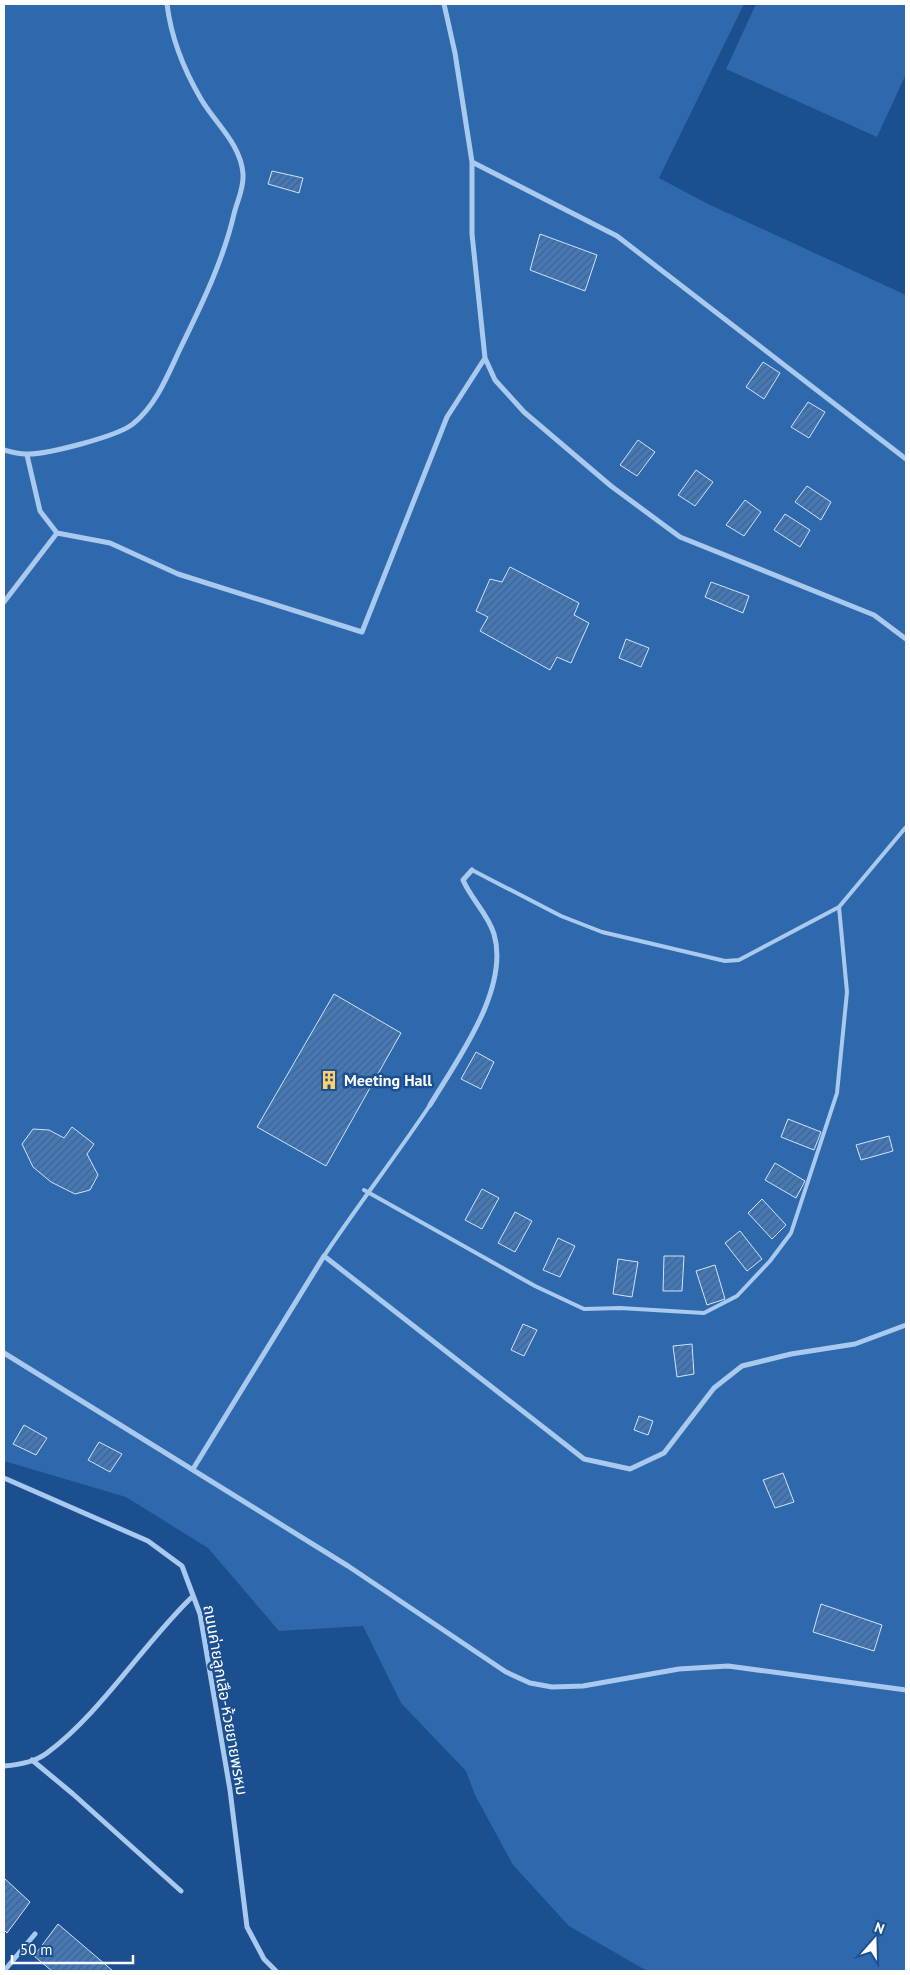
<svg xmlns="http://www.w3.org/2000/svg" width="910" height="1975" font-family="'PT Sans','Noto Sans Thai',sans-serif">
<defs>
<pattern id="building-hatch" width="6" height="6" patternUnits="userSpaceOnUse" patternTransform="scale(1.25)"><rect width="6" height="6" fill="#4478b7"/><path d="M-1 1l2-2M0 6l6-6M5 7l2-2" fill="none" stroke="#486282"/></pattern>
</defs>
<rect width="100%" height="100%" fill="#1b4f8f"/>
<path fill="#2e69ad" d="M4 4H744L659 178 708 204 906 295V1971H647L569 1926 513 1865 475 1795 466 1771 401 1703 363 1626 279 1631 208 1548 126 1497 4 1461Z
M756 4H906V74L877 137 726 69Z"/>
<path fill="url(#building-hatch)" stroke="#cfe3fa" d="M272 171 303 178 299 193 268 184Z
M540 234 597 255 585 291 530 270Z
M763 362 780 373 764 399 746 387Z
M808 402 825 412 809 438 791 427Z
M638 440 655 452 637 476 620 465Z
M696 470 713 482 695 506 678 495Z
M807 486 831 502 821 520 795 502Z
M745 500 761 512 744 536 726 525Z
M785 514 810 530 800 547 774 530Z
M510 567 579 603 574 615 589 623 571 663 557 657 550 670 480 631 488 617 476 611 490 579 502 582Z
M711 582 749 596 743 613 705 597Z
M626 639 649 648 641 667 619 658Z
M334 994 401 1033 326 1166 257 1127Z
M476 1052 494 1062 481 1089 461 1079Z
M788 1119 821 1132 814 1150 781 1137Z
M72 1127 94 1144 87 1154 98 1175 90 1190 75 1194 51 1182 33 1167 22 1144 33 1129 49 1130 64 1138Z
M889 1136 893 1151 861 1160 856 1145Z
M775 1163 805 1181 796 1198 765 1180Z
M482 1189 499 1198 482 1229 465 1220Z
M762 1199 786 1225 772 1239 748 1213Z
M515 1212 532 1221 515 1252 498 1243Z
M740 1231 762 1259 747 1271 725 1243Z
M558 1238 575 1246 560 1277 543 1270Z
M664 1256H684L682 1291H663Z
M618 1259 638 1262 632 1297 613 1294Z
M715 1265 725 1299 707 1305 696 1271Z
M523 1324 537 1330 524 1356 511 1350Z
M692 1344 694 1374 677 1377 673 1346Z
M639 1416 653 1421 648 1435 634 1430Z
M24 1425 47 1438 36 1455 13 1444Z
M99 1442 122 1454 110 1472 88 1460Z
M783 1473 794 1502 775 1508 763 1480Z
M821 1604 882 1625 874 1651 813 1632Z
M4 1878 30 1902 7 1933 4 1930Z
M58 1924 113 1971H52L34 1956Z"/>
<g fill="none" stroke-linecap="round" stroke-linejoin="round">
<path stroke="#a9c9ee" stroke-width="4" d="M472 870 561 916 602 932 725 961 739 960 839 907
M364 1190 535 1286 584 1309 620 1308 704 1313 737 1296 770 1261 791 1233 837 1093 847 992 839 907 906 827
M324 1256C358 1205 396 1156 430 1105"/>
<path stroke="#a9c9ee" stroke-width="5" d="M444 4 455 53 472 162V234L485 358 495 380 524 412 611 486 680 537 874 615 906 639
M472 162 617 236 906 459
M4 450C11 452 19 454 26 454 45 455 120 436 134 423 157 404 168 374 181 347 202 304 223 261 234 214 237 201 244 189 243 174 241 144 215 123 201 99 184 70 171 37 167 4
M27 455 40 511 57 533 110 543 178 574 362 632 447 417 485 358
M4 602 57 533
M430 1105C457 1060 510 989 494 934 488 914 471 899 463 880L472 870
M4 1353 348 1566 506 1672 530 1683 552 1687 583 1686 679 1669 728 1666 906 1690
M193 1469 324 1256 584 1459 630 1469 664 1453 714 1388 742 1366 791 1354 855 1344 906 1325
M4 1478 148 1541 182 1566 200 1614 230 1790 247 1927 264 1959 276 1971
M32 1760 73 1794 181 1891
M4 1766C18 1765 35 1762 47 1753 101 1713 143 1644 193 1596
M4 1971 35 1934"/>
</g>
<defs>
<g id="building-bare" transform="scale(1.5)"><path d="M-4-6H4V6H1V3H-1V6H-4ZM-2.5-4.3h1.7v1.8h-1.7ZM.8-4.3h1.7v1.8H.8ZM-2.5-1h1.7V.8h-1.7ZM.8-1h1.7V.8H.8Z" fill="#ffd166" stroke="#1b4f8f" stroke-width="2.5" paint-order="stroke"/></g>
</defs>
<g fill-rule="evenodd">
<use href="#building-bare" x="329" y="1080"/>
</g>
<g text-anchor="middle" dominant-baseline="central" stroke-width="5" stroke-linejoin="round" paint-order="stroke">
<g font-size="16" font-weight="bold" fill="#fff" stroke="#1b4f8f" text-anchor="start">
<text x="344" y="1080">Meeting Hall</text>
</g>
<g font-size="16" fill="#fff" stroke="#1b4f8f">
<text transform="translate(226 1700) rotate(80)">ถนนค่ายลูกเสึอ-ห้วยยายพรหม</text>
</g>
</g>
<rect width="910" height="1975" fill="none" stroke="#ffffff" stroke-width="10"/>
<g transform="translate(875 1940) rotate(20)" stroke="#1b4f8f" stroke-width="4" paint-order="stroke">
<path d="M0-4L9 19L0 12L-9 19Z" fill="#ffffff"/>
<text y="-8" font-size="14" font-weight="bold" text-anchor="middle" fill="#ffffff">N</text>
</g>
<path d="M12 1955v8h121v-8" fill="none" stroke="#ffffff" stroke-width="2.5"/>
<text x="20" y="1955" font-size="15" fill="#ffffff" stroke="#1b4f8f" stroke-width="4" paint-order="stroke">50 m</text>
</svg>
